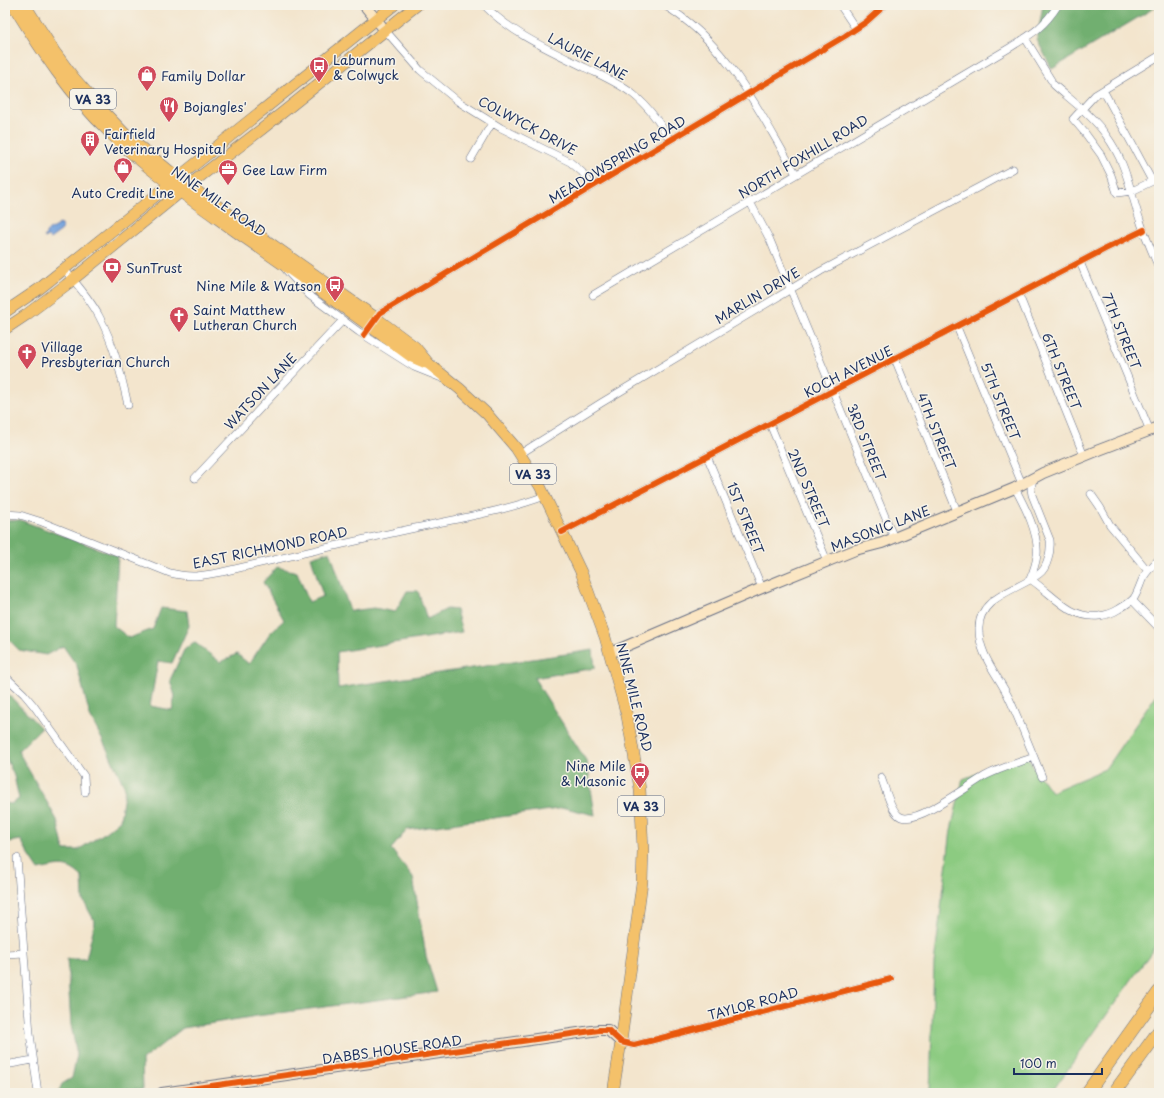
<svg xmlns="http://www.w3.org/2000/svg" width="1164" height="1098" font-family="'Playpen Sans',sans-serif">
<rect width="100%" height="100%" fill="#f7f3e8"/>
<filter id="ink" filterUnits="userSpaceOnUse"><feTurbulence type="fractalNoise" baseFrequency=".025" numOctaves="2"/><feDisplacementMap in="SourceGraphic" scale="8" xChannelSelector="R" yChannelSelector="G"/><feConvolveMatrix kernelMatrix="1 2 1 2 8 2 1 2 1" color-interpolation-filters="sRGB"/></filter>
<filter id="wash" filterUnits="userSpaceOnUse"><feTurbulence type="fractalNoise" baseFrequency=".012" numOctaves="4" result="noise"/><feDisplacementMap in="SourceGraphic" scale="16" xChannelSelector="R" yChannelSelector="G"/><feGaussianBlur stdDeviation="0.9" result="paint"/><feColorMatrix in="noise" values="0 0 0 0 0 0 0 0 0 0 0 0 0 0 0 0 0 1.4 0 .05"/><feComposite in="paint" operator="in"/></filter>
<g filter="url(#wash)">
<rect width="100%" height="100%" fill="#f3e5cd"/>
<path fill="#8ccb81" stroke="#547d70" d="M1159 691V941L1051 1093H930L934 964 951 830 963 779 1025 755 1051 792 1105 769Z"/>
<path fill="#71af6f" stroke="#466f66" d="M1043 5H1159L1052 69 1037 40Z
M20 520 118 556 114 626 129 638 153 629 161 608 187 611 189 626 172 663 158 661 150 706 172 710 175 696 170 680 184 650 194 642 220 662 237 654 249 664 270 633 284 620 263 582 277 567 297 572 309 602 323 596 311 557 330 551 350 611 374 608 395 612 407 591H418L427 619 447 609 456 610 462 632 337 652 338 688 593 650 595 668 534 678 587 762 595 815 565 808 407 830 391 849 413 877 426 956 437 992 257 1016 183 1028 142 1060 143 1089 58 1093 62 1084 72 1078 77 1055 71 1025 67 959H86L95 922 83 900 82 877C67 862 58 866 39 870L29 855 21 840 9 842 5 847V803L11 804 19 799 14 776 5 755V693L8 694 41 728 18 751 57 820 64 850H78L103 834 120 820 125 788 108 751 90 716 77 666 63 646 46 655 19 650 5 636V521Z"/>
<path fill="#73a1dc" stroke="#47689d" d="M60 224 62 227V230L50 239 48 237 45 238 44 236 47 234 46 232Z"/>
</g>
<g filter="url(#ink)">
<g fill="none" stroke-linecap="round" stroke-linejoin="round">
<g stroke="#676f85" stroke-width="8">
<path id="street" d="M484 5C512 34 550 50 586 68 602 76 619 83 634 95 649 107 660 123 670 140
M664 5C729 44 759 112 796 174
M840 5 856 29
M385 30 420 70 459 102 501 128 570 162 582 172 592 186
M1025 38 1051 80
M1159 56 1095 95 1073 119 1085 133 1101 155 1111 175 1117 193 1132 191 1159 178
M1054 85C1072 101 1092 115 1106 135 1127 164 1129 188 1140 220 1145 236 1152 252 1159 268
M1103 90 1152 181
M471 159 492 123
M750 202 770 240 894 538
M1080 262 1150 431
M64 269C76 283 90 299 99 316 114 344 121 374 128 405
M286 270 309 295 359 332 414 367 444 379
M593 295 1011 47C1032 34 1044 27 1058 5
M1019 295 1084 456
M957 327 1022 484
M364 335 380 313 845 36 866 22 885 5
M895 359 957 511
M770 424 827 561
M520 454 601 403 821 271 1013 169
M707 456 762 588
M195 478 343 320
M1033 478 1031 489 1032 495 1050 540C1051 550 1048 568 1039 574 1019 590 979 596 979 628 978 654 998 675 1009 698 1021 724 1031 750 1042 777
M1015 488C1025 507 1039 533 1037 555 1036 564 1033 572 1030 579
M1091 494 1100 507 1110 525 1148 571
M5 514 20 515 42 522 170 573C191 578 201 576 222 572 286 557 350 542 415 528 459 518 502 512 545 496
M562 532 1105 249 1144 230
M1030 579C1053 594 1069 619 1099 616 1106 615 1113 613 1119 609 1124 606 1131 602 1134 598 1138 592 1140 584 1143 578 1147 571 1153 565 1159 559
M1132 600 1159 628
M5 676 24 694 34 706 84 776 85 792
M881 777C885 787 891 813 901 817 918 824 969 785 985 776 1000 768 1018 763 1034 757
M17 858 30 1034 38 1093
M5 954 24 953
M621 1042 634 1045 891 979
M5 1065 33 1060"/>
</g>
<g stroke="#676f85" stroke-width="12">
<path id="secondary" d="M364 5 385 30
M610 653 762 588 855 550 882 543 1015 488 1043 473 1099 450 1159 427
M162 1093 599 1030H608L621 1042"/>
</g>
<g stroke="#676f85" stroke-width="12">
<path id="primary" d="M13 5C41 51 70 95 109 132 149 172 196 203 242 236 299 275 356 316 412 357L426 363
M25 5 54 51 74 78 105 113 128 137 178 178 376 318 415 347 429 364 460 389 487 414 516 448 540 486 581 572 605 637 627 716 640 789 643 850 642 882 621 1042 613 1093
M5 312 39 289 394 5
M5 329 26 315 66 285 189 185 262 129 417 5"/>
</g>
<g stroke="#676f85" stroke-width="14">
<path id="highway" d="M1087 1093 1159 992
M1114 1093 1159 1031"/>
</g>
<use href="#street" stroke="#fff" stroke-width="7"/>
<use href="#secondary" stroke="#fbe6c3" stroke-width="10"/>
<use href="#primary" stroke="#f4c16a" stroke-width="11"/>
<use href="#highway" stroke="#f4c16a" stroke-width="13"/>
<g stroke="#f7f3e8" stroke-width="8">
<path id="cycleway" d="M364 335 380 313 845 36 866 22 885 5
M562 532 1105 249 1144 230
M162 1093 599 1030H608L621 1042 634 1045 891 979"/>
</g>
<use href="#cycleway" stroke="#e8590c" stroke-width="6"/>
</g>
</g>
<defs>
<g id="bus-pin" transform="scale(1)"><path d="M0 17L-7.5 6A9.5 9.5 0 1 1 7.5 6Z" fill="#d1495b" stroke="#f7f3e8"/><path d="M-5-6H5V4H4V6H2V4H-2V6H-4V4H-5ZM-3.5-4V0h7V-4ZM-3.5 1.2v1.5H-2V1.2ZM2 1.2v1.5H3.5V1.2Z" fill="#fff"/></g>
<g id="shop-pin" transform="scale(1)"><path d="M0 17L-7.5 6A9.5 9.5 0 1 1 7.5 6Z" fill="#d1495b" stroke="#f7f3e8"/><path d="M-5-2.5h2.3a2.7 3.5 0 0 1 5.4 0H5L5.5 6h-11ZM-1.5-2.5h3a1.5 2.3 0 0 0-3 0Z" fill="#fff"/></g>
<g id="restaurant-pin" transform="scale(1)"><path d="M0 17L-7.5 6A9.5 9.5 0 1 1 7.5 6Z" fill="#d1495b" stroke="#f7f3e8"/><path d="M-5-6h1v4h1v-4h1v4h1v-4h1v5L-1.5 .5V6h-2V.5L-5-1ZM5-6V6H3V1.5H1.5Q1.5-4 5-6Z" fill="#fff"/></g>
<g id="building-pin" transform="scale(1)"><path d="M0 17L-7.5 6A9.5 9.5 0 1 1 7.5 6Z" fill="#d1495b" stroke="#f7f3e8"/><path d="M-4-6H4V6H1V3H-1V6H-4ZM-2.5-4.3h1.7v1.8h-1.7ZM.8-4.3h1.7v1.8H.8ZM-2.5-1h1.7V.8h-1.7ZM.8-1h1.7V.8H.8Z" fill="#fff"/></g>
<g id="office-pin" transform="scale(1)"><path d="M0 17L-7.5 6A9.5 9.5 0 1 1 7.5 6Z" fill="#d1495b" stroke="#f7f3e8"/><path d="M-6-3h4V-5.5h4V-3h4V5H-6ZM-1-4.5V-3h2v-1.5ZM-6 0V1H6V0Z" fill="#fff"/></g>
<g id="bank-pin" transform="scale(1)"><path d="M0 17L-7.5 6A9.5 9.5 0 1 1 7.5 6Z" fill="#d1495b" stroke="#f7f3e8"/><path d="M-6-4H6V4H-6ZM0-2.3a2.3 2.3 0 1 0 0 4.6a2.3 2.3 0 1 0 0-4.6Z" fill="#fff"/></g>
<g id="church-pin" transform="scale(1)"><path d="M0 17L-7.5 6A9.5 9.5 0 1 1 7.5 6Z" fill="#d1495b" stroke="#f7f3e8"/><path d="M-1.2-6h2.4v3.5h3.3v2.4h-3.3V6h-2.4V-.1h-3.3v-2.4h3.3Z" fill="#fff"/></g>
</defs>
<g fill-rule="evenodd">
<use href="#bus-pin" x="319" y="66"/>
<use href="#shop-pin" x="147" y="75"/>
<use href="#restaurant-pin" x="169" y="106"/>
<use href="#building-pin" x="90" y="140"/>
<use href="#shop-pin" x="123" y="167"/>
<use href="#office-pin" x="228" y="169"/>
<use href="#bank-pin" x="112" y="267"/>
<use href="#bus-pin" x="335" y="285"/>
<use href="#church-pin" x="179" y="316"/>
<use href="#church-pin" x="27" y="353"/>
<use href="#bus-pin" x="640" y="772"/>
</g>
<g text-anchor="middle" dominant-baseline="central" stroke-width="3" stroke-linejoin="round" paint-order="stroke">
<g fill="#f7f3e8" stroke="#5d6a87" stroke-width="1">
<rect x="70" y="89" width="46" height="20" rx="3"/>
<rect x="510" y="464" width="46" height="20" rx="3"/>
<rect x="618" y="796" width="46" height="20" rx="3"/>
</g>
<g font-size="12" font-weight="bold" fill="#1b2f5e">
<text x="93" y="99">VA 33</text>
<text x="533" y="474">VA 33</text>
<text x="641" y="806">VA 33</text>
</g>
<g font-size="13" fill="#1b2f5e" stroke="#f7f3e8">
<text transform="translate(588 56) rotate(27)">LAURIE LANE</text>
<text transform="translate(528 125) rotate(28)">COLWYCK DRIVE</text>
<text transform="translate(803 156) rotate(-31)">NORTH FOXHILL ROAD</text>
<text transform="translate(617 159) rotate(-31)">MEADOWSPRING ROAD</text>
<text transform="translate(219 201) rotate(35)">NINE MILE ROAD</text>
<text transform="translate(757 295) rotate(-31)">MARLIN DRIVE</text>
<text transform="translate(1122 331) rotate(68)">7TH STREET</text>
<text transform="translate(848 371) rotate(-27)">KOCH AVENUE</text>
<text transform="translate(1062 371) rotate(68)">6TH STREET</text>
<text transform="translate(260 391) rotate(-47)">WATSON LANE</text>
<text transform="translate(1001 401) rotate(68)">5TH STREET</text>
<text transform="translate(937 431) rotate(68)">4TH STREET</text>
<text transform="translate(867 442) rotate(68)">3RD STREET</text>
<text transform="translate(809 488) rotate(67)">2ND STREET</text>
<text transform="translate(746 518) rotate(68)">1ST STREET</text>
<text transform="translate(880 528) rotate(-21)">MASONIC LANE</text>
<text transform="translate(270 547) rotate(-12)">EAST RICHMOND ROAD</text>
<text transform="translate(635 697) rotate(76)">NINE MILE ROAD</text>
<text transform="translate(753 1003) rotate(-15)">TAYLOR ROAD</text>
<text transform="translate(392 1049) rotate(-8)">DABBS HOUSE ROAD</text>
</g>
<g font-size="13" fill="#1b2f5e" stroke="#f7f3e8" text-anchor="start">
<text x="333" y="59">Laburnum<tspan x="333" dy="15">&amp; Colwyck</tspan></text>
<text x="161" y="75">Family Dollar</text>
<text x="183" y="106">Bojangles'</text>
<text x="104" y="133">Fairfield<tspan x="104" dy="15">Veterinary Hospital</tspan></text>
<text x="242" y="169">Gee Law Firm</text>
<text x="123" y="192" text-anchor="middle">Auto Credit Line</text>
<text x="126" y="267">SunTrust</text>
<text x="321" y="285" text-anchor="end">Nine Mile &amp; Watson</text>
<text x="193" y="309">Saint Matthew<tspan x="193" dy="15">Lutheran Church</tspan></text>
<text x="41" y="346">Village<tspan x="41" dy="15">Presbyterian Church</tspan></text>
<text x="626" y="765" text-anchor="end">Nine Mile<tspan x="626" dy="15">&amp; Masonic</tspan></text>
</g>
</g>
<rect width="1164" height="1098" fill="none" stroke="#f7f3e8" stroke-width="20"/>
<path d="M1014 1068v6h88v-6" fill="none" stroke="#1b2f5e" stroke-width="2"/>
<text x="1020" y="1068" font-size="12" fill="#1b2f5e" stroke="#f7f3e8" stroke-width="3" paint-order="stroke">100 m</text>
</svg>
